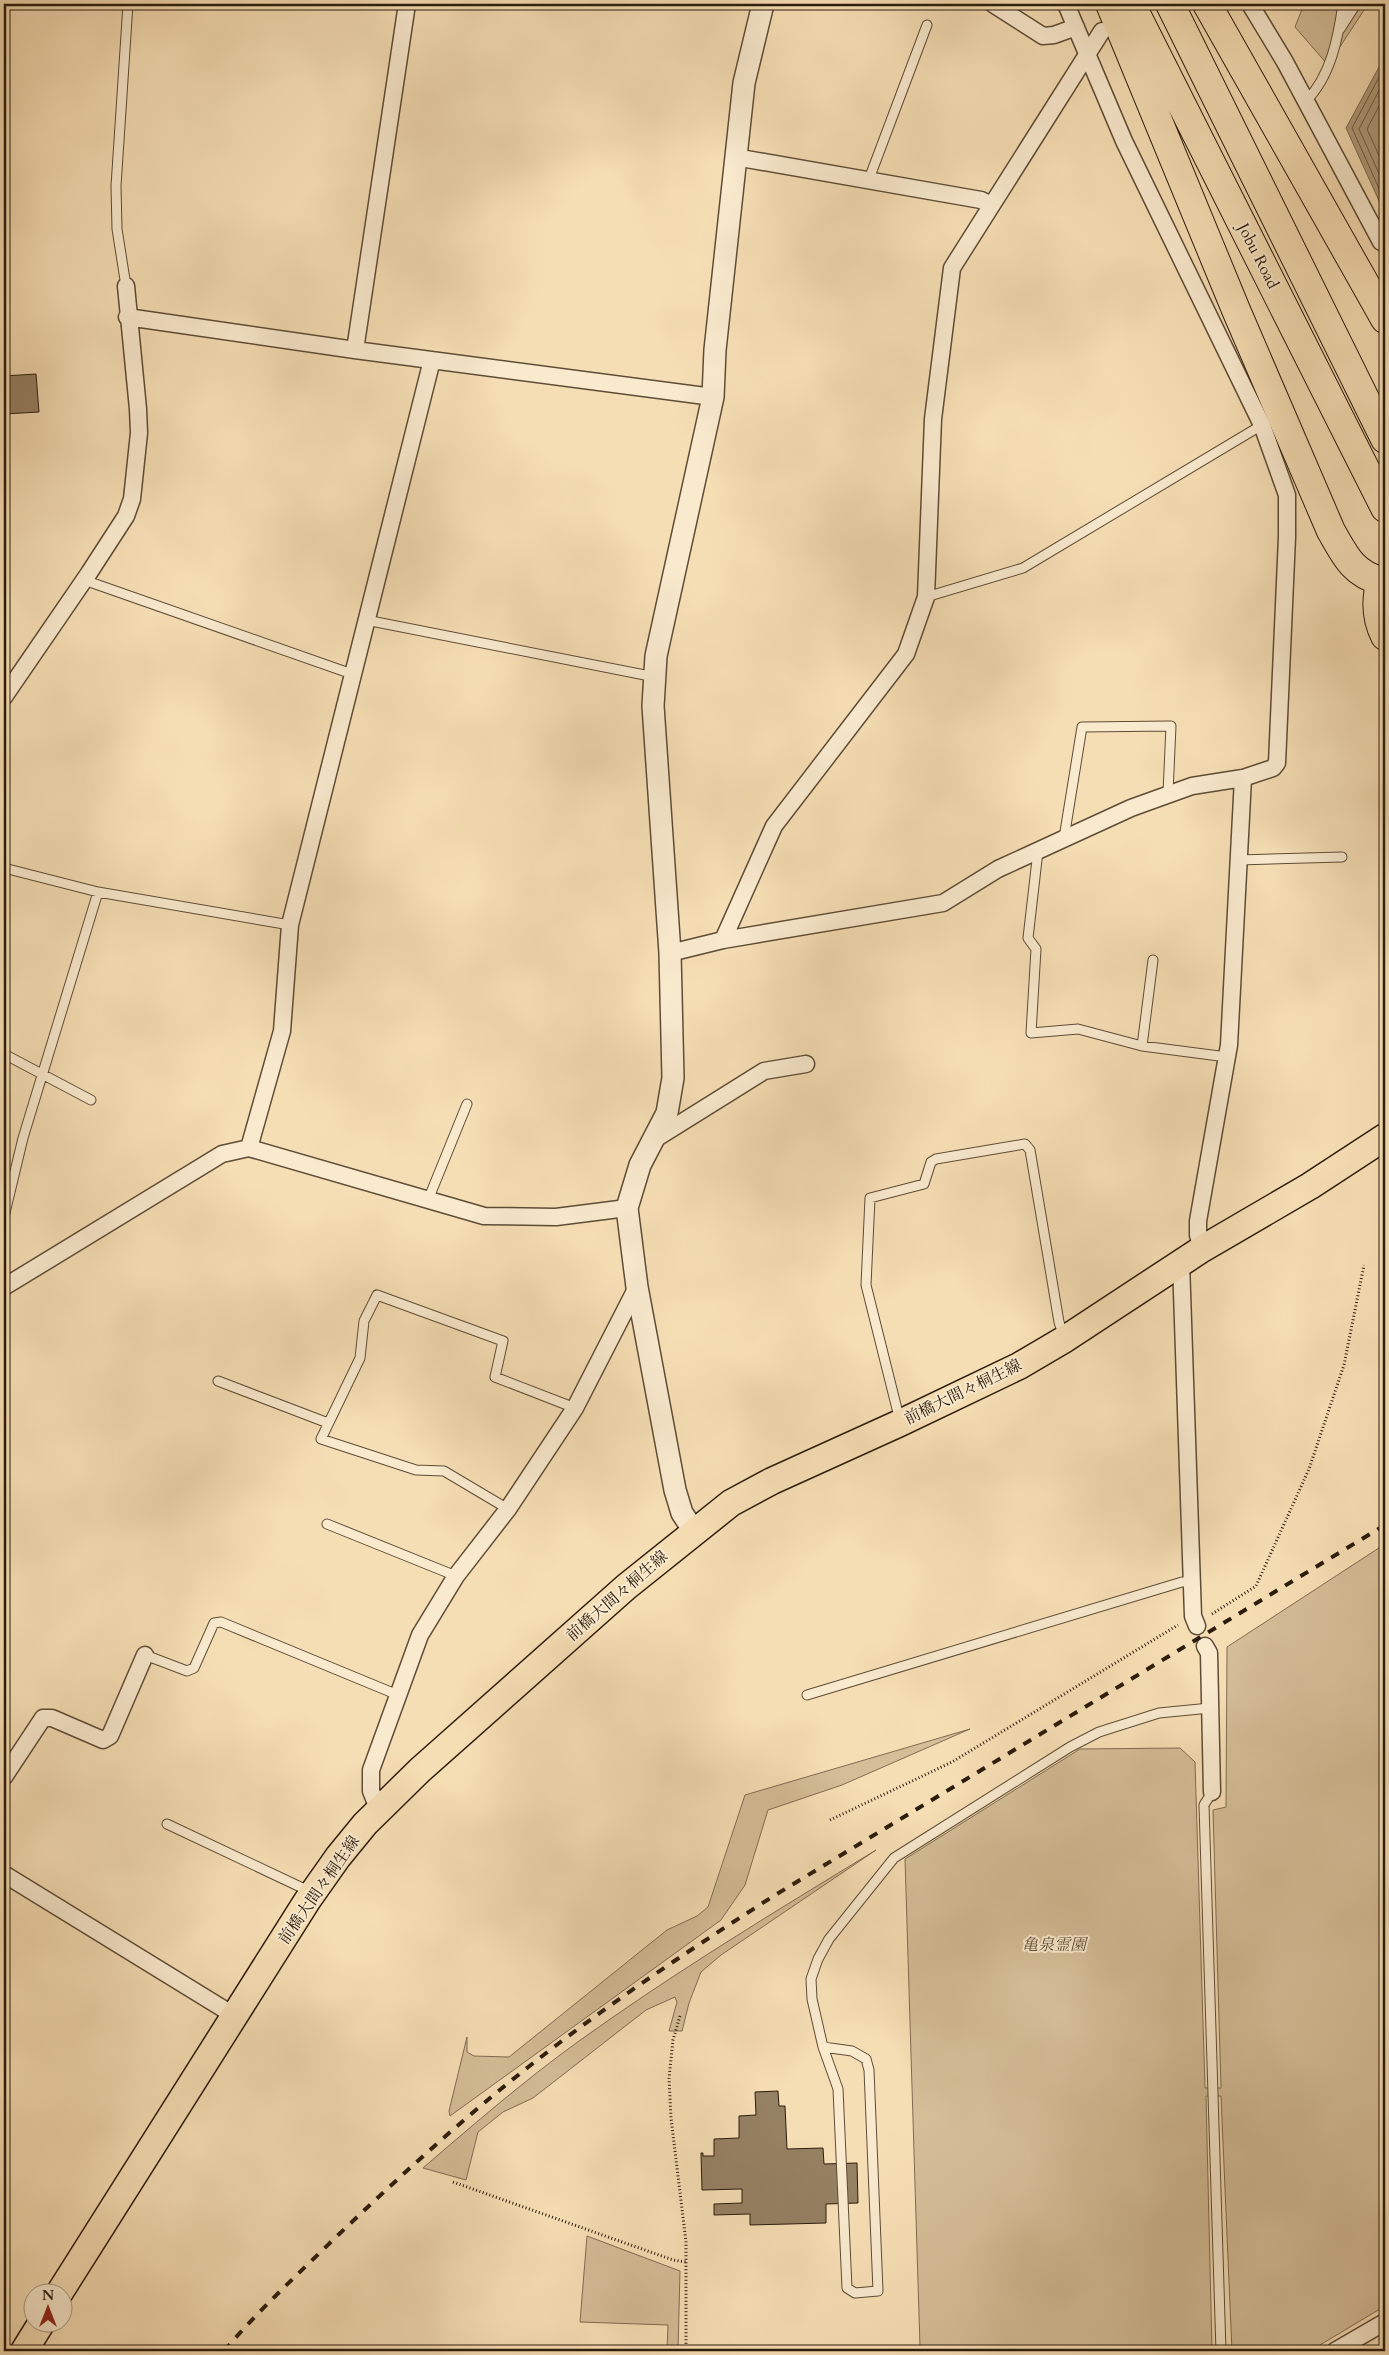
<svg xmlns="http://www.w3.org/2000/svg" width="1389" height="2355" font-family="Cardo,'Noto Serif JP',serif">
<rect width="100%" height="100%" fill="#f6deb4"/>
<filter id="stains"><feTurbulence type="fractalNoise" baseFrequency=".004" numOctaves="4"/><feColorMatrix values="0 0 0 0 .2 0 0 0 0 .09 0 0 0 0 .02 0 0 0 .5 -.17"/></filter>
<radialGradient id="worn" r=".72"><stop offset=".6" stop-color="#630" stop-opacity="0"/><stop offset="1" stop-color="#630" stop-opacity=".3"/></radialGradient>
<path fill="#d4bd97" stroke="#806c52" d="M1304 4H1368L1328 65 1295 27Z
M1385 1544V2306L1310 2351H1232L1221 2096H1206L1212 2351H953L920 2347 905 1859 1080 1749 1180 1748 1195 1762 1205 2088H1221L1213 1810 1226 1807 1227 1647Z
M970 1729 842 1785 768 1810 745 1885 721 1920 450 2116 449 2111 467 2037V2052L474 2056 509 2057 667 1930 697 1916 708 1907 745 1795Z
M876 1850 721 1955 701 1972 689 2003 682 2031H669L677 2002 675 1997 646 2010 533 2098 503 2112 478 2132 466 2180 423 2168C474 2124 525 2080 579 2041 675 1972 776 1911 876 1850Z
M587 2236 680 2271 678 2351H667L668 2325 580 2322Z"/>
<path fill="#b19c7b" stroke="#7c694f" d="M1385 56V214L1346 128Z"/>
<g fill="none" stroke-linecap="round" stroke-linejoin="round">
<path stroke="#6e5c44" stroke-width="1" d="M1385 66 1352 128 1385 202
M1385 79 1359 129 1385 187
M1385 95 1367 129 1385 169"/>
</g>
<path fill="#958163" stroke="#2c1c0c" d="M36 374 39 412 4 414V376Z
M778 2091 779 2106H785L787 2149 823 2148 824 2164 857 2163 858 2203 826 2204V2223L750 2225V2214L714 2215V2204L742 2203V2189L702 2190 701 2153H703V2156H714V2139L739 2138V2116L756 2115 755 2092Z"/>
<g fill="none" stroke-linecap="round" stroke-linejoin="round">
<g stroke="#5e4c36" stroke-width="11">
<path id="service" d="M1340 29 1356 4
M1306 101C1331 76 1338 38 1343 4
M869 179 927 25
M126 286 117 229 116 186 128 4
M84 580 352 674
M926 597 1023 568 1262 425
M366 620 655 677
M1064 838 1082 727 1171 726 1168 793
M1038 851 1028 938 1036 949 1031 1033 1078 1029 1142 1046 1227 1057
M1238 860 1342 857
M4 868 98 892 290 925
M1142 1046 1153 960
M4 1054 91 1100
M428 1200 467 1104
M4 1217 23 1138 98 892
M218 1381 328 1423
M900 1421 866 1285 870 1198 924 1184 931 1162 936 1159 1025 1144 1030 1150 1059 1322 1064 1337
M508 1509 444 1471 416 1470 321 1439 360 1358 364 1321 377 1295 503 1341 495 1377 575 1408
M327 1524 456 1576
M145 1655 187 1671 194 1668 214 1623 221 1622 398 1695
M807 1695 1182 1582H1193
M1212 1792 1204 1805 1221 2351
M167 1824 311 1892
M823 2047 852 2051 866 2059 869 2070 878 2291 855 2293 847 2288 838 2089 823 2047 812 1999 811 1979 818 1959 829 1939 894 1858 1070 1747 1099 1732 1159 1713 1210 1708"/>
</g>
<g stroke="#5e4c36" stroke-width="19">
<path id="minor" d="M993 4 1043 36 1054 35 1076 27
M1250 4 1285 62 1381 242
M735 157 981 200 991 205
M127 317 355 350 713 397
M355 350 407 4
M4 697 89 573 126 516 132 499 139 433 138 409 126 286
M723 940 774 826 906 654 926 597 933 419 952 268 1102 31
M670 953 723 940 943 903 998 869 1131 808 1192 786 1243 778 1273 768 1277 763 1287 537V495L1262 425 1124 141 1066 4
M652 1141 764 1071 806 1064
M249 1148 282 1031 290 925 432 360
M1202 1249 1198 1235V1221L1229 1045 1243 778
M1181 1263 1193 1616 1197 1626
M4 1287 222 1154 249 1148 484 1216 556 1217 627 1208
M1205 1646 1209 1653 1212 1792
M4 1777 43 1718H52L103 1740 110 1736 145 1655
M379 1811 371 1791V1770L420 1635 456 1576 508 1509 575 1408 637 1287
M4 1874 235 2016
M1335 2351 1385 2322"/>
</g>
<g stroke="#5e4c36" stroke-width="24">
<path id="tertiary" d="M694 1531 682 1513 675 1490 637 1287 627 1208 640 1165 667 1113 673 1078 670 953 653 706 656 656 713 397 715 350 744 83 763 4"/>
</g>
<g stroke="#2c1c0c" stroke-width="29">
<path id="primary" d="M60 2292 307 1901 338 1857 365 1824 420 1770 626 1587 731 1503 772 1481 900 1423 1019 1366 1065 1339 1202 1249 1310 1186 1385 1137
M24 2351 42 2322"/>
</g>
<g stroke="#2c1c0c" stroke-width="30">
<path id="trunk" d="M1110 4 1236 310 1331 531C1345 555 1352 573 1381 581L1385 580
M1131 4 1385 508
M1170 4 1385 439
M1207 4 1385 319
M1381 581C1375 601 1376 618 1385 636"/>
</g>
<path stroke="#2c1c0c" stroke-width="3" stroke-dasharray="1 2.5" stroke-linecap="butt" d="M1212 1614 1256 1586 1309 1469 1344 1365 1364 1265
M830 1820 952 1762 1178 1625
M680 2016 673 2040 669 2078 671 2118 686 2242V2351
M453 2182 673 2260 686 2262"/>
<use href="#service" stroke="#f9eace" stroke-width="9"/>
<use href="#minor" stroke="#f9eace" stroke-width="16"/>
<use href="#tertiary" stroke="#f9eace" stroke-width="21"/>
<use href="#primary" stroke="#f6deb4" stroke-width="26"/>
<use href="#trunk" stroke="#f6deb4" stroke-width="28"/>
<path stroke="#2c1c0c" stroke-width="4" stroke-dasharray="9 9" stroke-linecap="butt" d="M224 2351C258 2311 297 2275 335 2238 397 2179 460 2121 527 2068 605 2006 688 1951 772 1897L1385 1525"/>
</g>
<g text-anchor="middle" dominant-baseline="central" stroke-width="4" stroke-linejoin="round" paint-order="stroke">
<g font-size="16" fill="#2c1c0c" stroke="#f9eace">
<text transform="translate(1258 256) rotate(63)">Jobu Road</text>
<text transform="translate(963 1392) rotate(-26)">前橋大間々桐生線</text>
<text transform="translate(617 1596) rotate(-41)">前橋大間々桐生線</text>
<text transform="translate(319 1890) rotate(-55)">前橋大間々桐生線</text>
</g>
<g font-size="16" font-style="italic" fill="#5e4c36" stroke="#f9eace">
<text x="1054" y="1945">亀泉霊園</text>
</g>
</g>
<rect width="1389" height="2355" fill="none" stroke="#f6deb4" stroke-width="20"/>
<rect x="5" y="5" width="1379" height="2345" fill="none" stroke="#2c1c0c" stroke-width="2.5"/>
<rect x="10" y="10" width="1369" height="2335" fill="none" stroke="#2c1c0c"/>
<g transform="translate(48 2308)"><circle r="24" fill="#f9eace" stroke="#a79880"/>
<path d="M0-4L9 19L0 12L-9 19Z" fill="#8f2418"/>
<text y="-8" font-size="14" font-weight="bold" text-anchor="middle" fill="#2c1c0c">N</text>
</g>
<rect width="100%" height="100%" filter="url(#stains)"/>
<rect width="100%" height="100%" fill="url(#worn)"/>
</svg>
